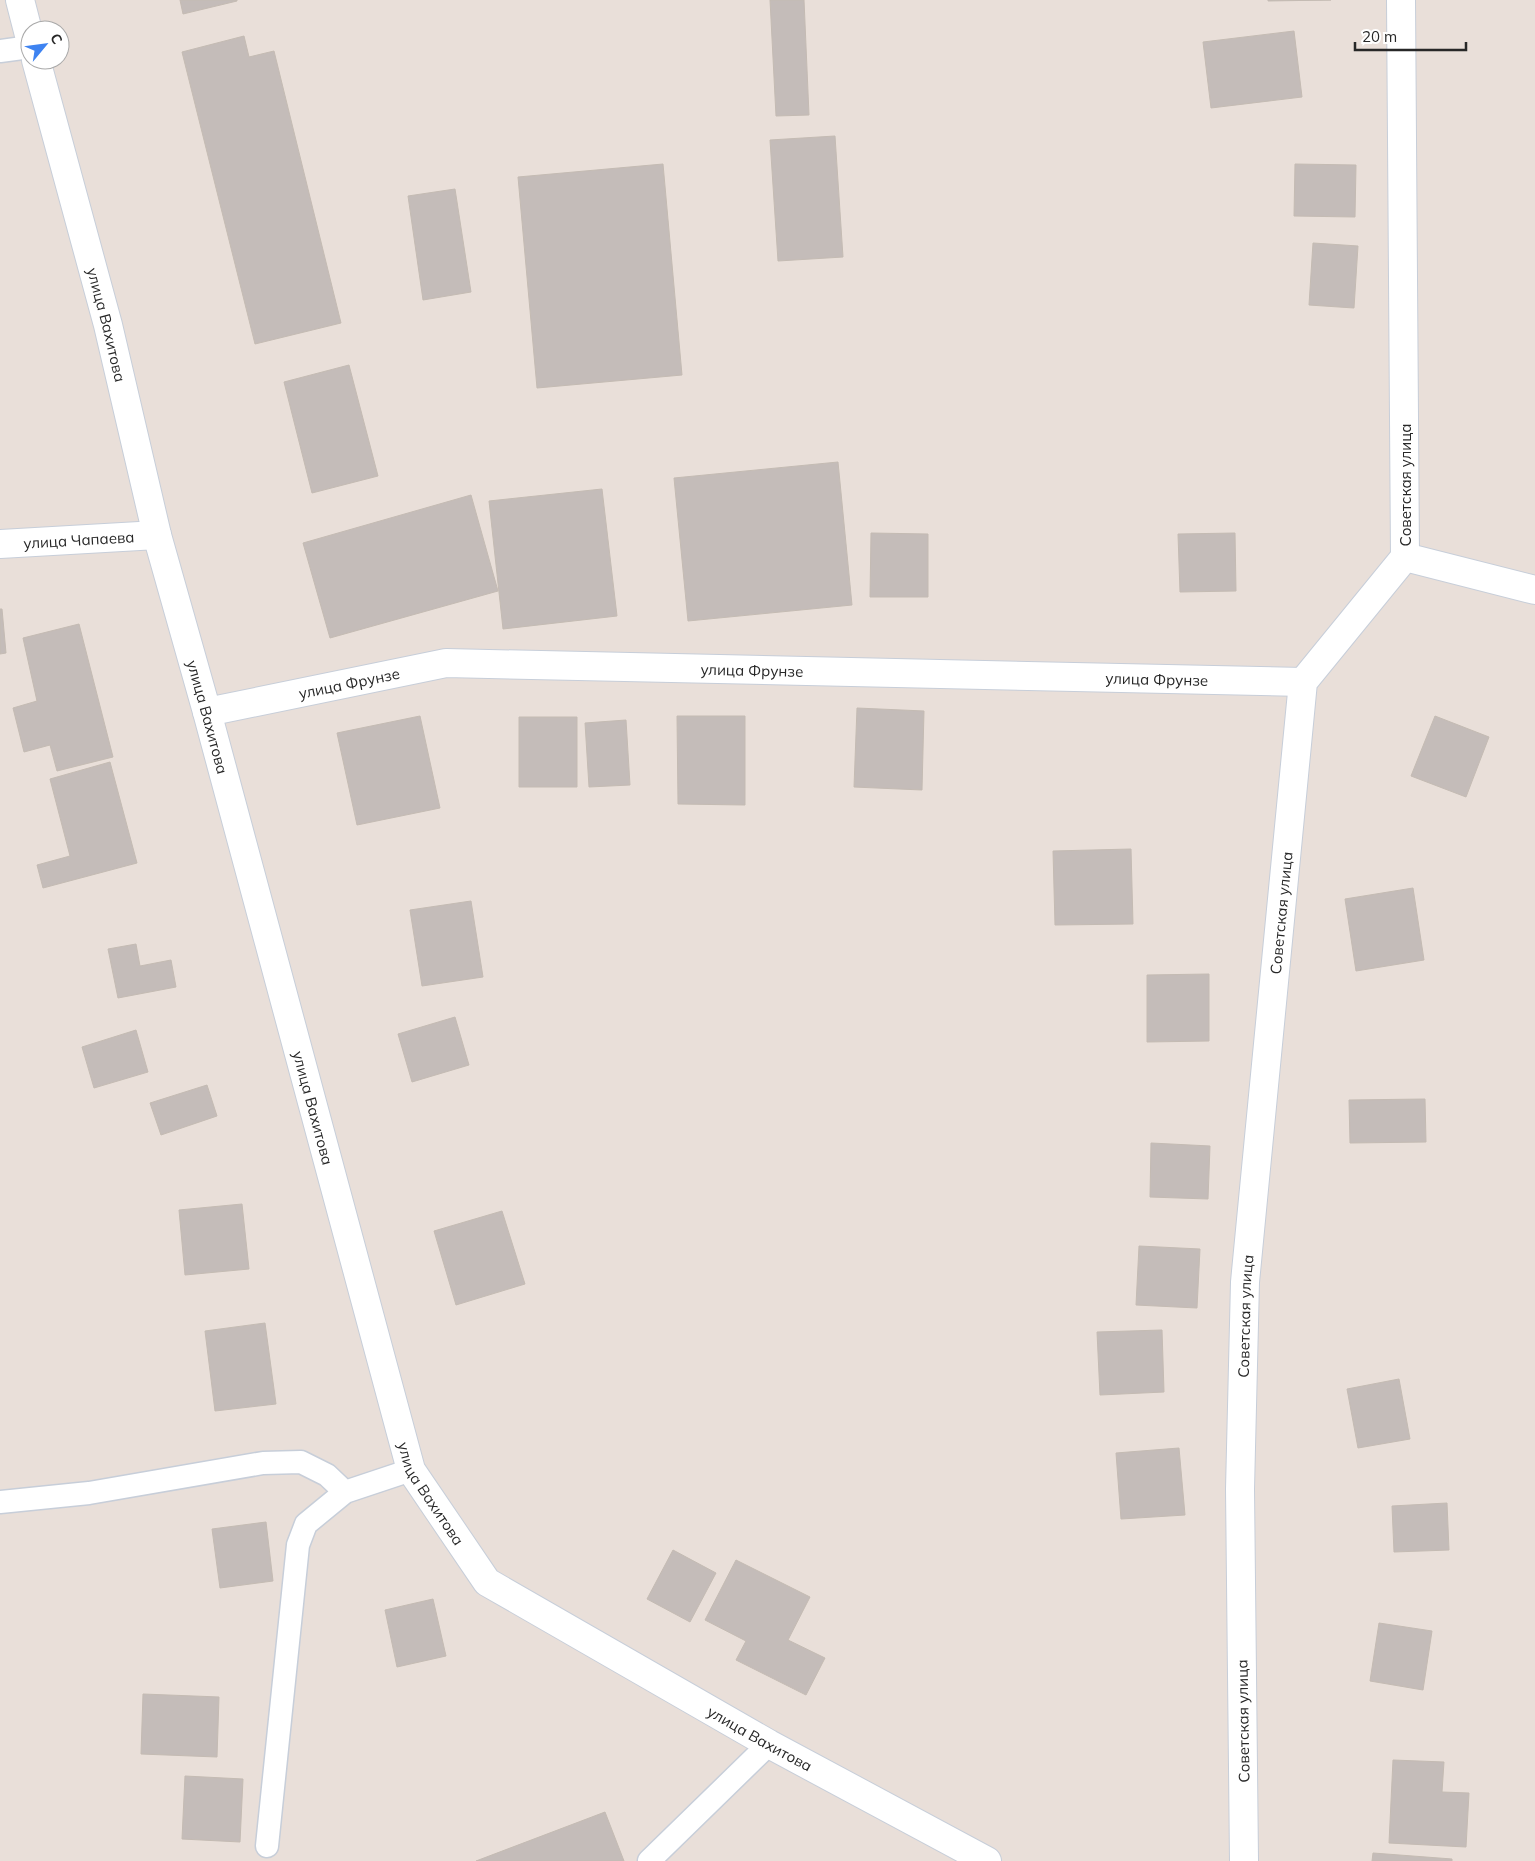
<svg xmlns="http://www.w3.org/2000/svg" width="1535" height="1861" font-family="Mulish,sans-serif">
<rect width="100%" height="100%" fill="#e9dfd9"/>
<path fill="#c4bcb9" stroke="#c4bbb3" d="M180 0H237V1L183 14Z
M770 0H804L809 115 776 116Z
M1268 0H1331L1268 1Z
M1294 31 1302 97 1211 108 1203 42Z
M244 36 249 57 274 51 341 323 255 344 182 52Z
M835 136 843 257 778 261 770 140Z
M663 164 682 375 537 388 518 177Z
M1295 164 1356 165 1355 217 1294 216Z
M455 189 471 292 423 300 408 196Z
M1313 243 1358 246 1354 308 1309 305Z
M349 365 378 476 312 493 284 382Z
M838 462 852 605 688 621 674 478Z
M602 489 617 616 503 629 489 501Z
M471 495 498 591 330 638 303 543Z
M871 533 928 534V597H870Z
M1235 533 1236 591 1180 592 1178 534Z
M0 609H2L6 653 0 654Z
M79 624 113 757 57 771 50 745 24 752 13 708 37 701 23 638Z
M857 708 924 711 922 790 854 787Z
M420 716 440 808 357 825 337 733Z
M677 716H745V805L678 804Z
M1435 716 1489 737 1466 797 1411 776Z
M519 717H577V787H519Z
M626 720 630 785 589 787 585 723Z
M110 762 137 863 43 888 37 865 70 856 50 779Z
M1131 849 1133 924 1055 925 1053 851Z
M1413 888 1424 960 1356 971 1345 899Z
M471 901 483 977 422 986 410 910Z
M136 944 140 966 171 960 176 987 118 998 108 949Z
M1209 974V1041L1147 1042V975Z
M455 1017 469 1065 412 1082 398 1034Z
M136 1030 148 1072 94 1088 82 1047Z
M207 1085 217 1116 161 1135 150 1103Z
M1425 1099 1426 1142 1350 1143 1349 1100Z
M1151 1143 1210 1146 1208 1199 1150 1197Z
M242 1204 249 1269 185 1275 179 1210Z
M502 1211 525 1284 456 1305 434 1231Z
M1139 1246 1200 1249 1197 1308 1136 1305Z
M265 1323 276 1404 215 1411 205 1331Z
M1162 1330 1164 1392 1100 1395 1097 1332Z
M1399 1379 1410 1439 1358 1448 1347 1389Z
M1179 1448 1185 1515 1121 1519 1116 1453Z
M1447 1503 1449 1550 1394 1552 1392 1506Z
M266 1522 273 1581 220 1588 212 1529Z
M673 1550 716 1573 690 1622 647 1599Z
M736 1560 810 1597 788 1640 825 1658 806 1695 736 1660 746 1641 705 1620Z
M433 1599 446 1656 397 1667 385 1610Z
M1379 1623 1432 1631 1423 1690 1370 1681Z
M143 1694 219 1697 217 1757 141 1754Z
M1393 1760 1444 1762 1442 1792 1469 1793 1466 1847 1389 1843Z
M185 1776 243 1779 240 1842 182 1839Z
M605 1812 624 1861H476Z
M1373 1853 1452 1859V1861H1372Z"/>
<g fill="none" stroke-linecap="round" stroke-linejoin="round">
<g stroke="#c7ced9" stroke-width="25">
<path id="lane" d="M0 51 30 47
M0 1502 89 1493 263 1463 301 1462 327 1475 345 1492 411 1470
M267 1846 298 1545 306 1524 345 1492
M649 1861 769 1744"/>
</g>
<g stroke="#c7ced9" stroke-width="30">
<g id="street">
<path d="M20 0 30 39"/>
<path id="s1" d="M36 60 108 325 157 535 207 712 411 1470 487 1582 769 1744 987 1861"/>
<path id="s2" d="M0 544 157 535"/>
<path d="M1405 557 1535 590"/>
<path id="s3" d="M207 712 446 663 1303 682"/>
<path id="s4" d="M1244 1861 1240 1489 1245 1282 1303 682 1405 557 1401 0"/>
</g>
</g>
<use href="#lane" stroke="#fff" stroke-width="22"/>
<use href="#street" stroke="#fff" stroke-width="28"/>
</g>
<g text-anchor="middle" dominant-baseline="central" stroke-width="4" stroke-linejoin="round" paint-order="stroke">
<g font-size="15" fill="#272727" stroke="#fff">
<text stroke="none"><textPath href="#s1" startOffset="274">улица Вахитова</textPath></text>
<text transform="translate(1405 485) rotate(-90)">Советская улица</text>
<text stroke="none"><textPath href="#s2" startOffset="79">улица Чапаева</textPath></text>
<text stroke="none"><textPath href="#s3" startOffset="550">улица Фрунзе</textPath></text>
<text stroke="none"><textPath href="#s3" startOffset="955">улица Фрунзе</textPath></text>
<text stroke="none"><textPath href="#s3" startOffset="145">улица Фрунзе</textPath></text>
<text stroke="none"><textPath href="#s1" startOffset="679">улица Вахитова</textPath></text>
<text stroke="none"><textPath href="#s4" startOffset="950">Советская улица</textPath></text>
<text stroke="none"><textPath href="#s1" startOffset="1084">улица Вахитова</textPath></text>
<text stroke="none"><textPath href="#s4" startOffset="545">Советская улица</textPath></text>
<text stroke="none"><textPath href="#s1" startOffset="1489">улица Вахитова</textPath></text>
<text transform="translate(1243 1721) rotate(-91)">Советская улица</text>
<text stroke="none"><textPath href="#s1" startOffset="1909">улица Вахитова</textPath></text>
</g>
</g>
<g transform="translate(45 45) rotate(61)"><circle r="24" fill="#ffffff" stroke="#a9a9a9"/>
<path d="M0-4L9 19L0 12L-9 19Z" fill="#3e83f1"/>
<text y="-8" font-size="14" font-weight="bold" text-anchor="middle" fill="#272727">С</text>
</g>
<path d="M1355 42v8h111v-8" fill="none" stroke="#272727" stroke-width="2.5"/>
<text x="1362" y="42" font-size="15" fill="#272727" stroke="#ffffff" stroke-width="4" paint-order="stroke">20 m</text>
</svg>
